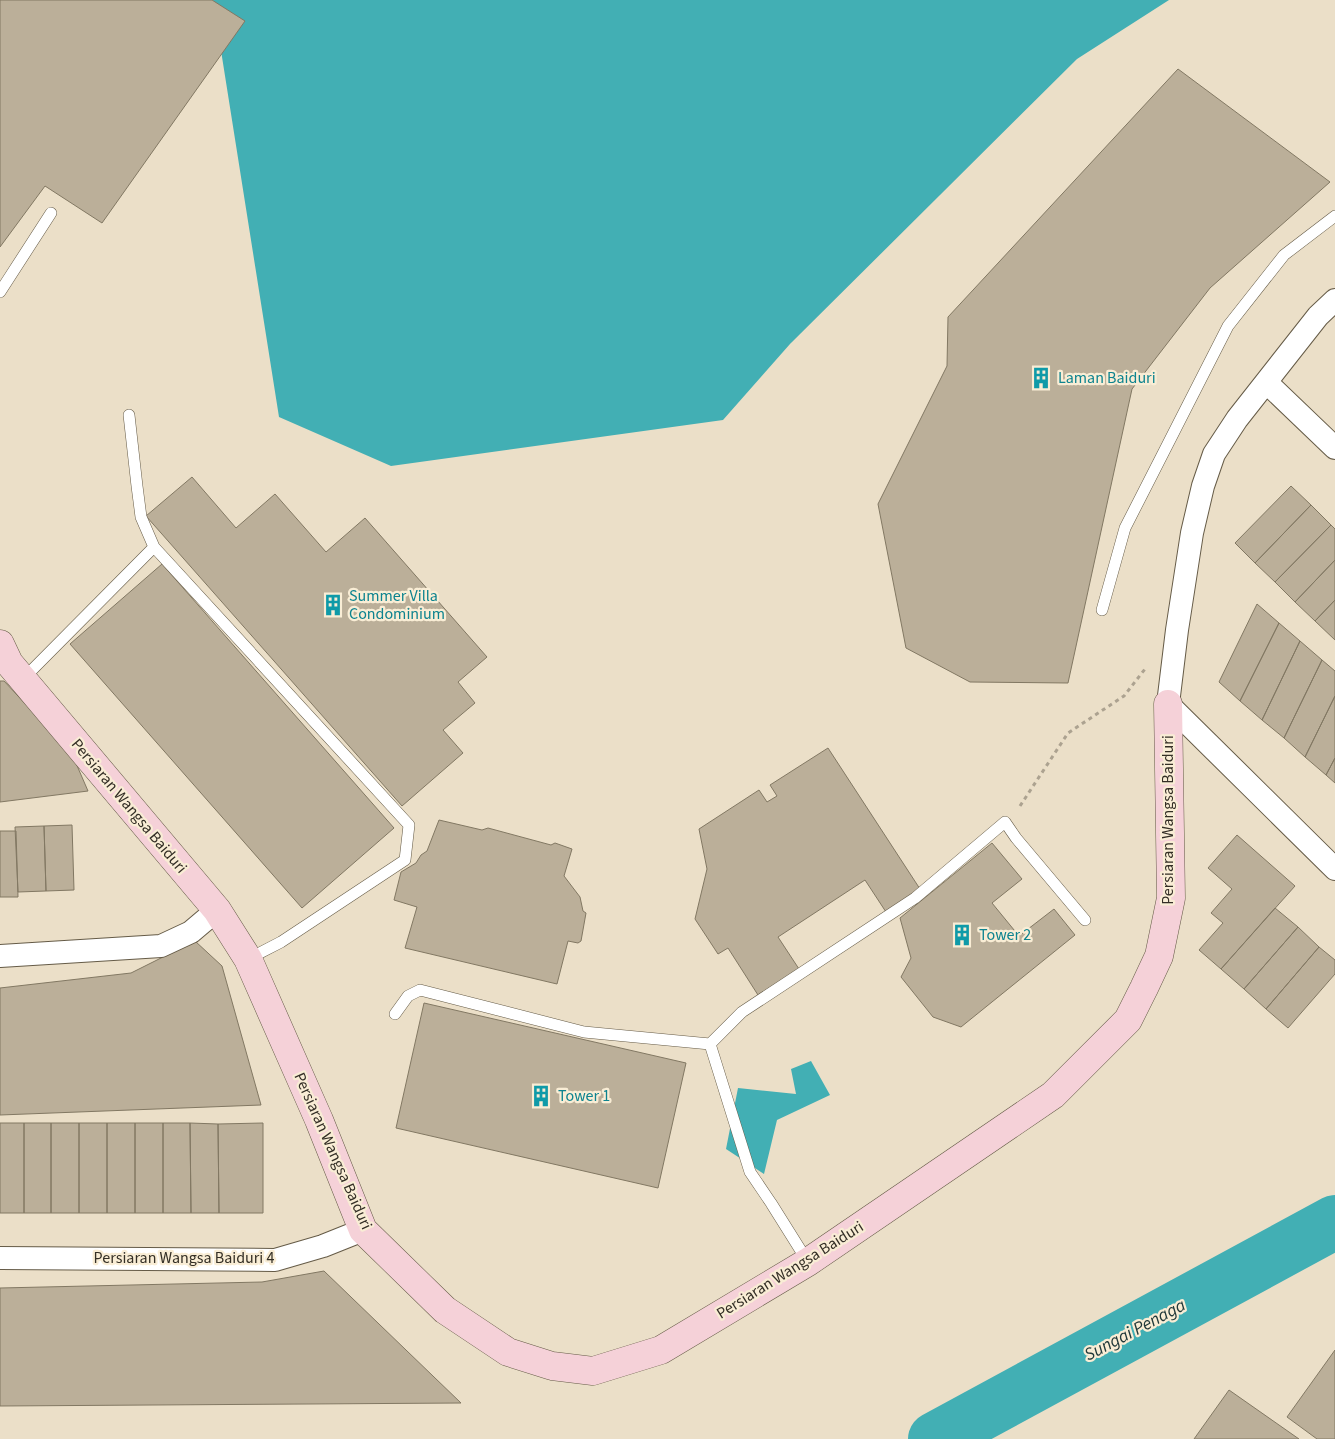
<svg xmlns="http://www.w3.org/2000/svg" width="1335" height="1439" font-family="'Source Sans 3',sans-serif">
<rect width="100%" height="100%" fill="#ebdfc8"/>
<path fill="#42afb4" d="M213 0H1169L1077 59 790 344 723 420 391 466 279 417Z
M811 1061 830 1095 777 1120 764 1174 726 1149 738 1088 796 1094 791 1069Z"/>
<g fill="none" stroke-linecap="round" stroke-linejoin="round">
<path stroke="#42afb4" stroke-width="54" d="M935 1439 1335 1222"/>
</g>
<path fill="#bbaf99" stroke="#827863" d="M0 0H212L245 21 102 223 45 186 0 247Z
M1178 69 1330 182 1210 288 1132 389 1068 683 970 682 906 648 878 504 947 366 948 317Z
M192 477 236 528 275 494 326 552 365 518 487 657 458 682 475 703 443 730 463 753 402 806 146 516Z
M1291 486 1311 505 1255 563 1235 543Z
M1311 505 1331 525 1275 582 1255 563Z
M1331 525 1335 529V560L1295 602 1275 582Z
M1335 560V600L1315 621 1295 602Z
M162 564 394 828 302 908 70 644Z
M1335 600V640L1315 621Z
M1257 604 1279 623 1240 701 1219 682Z
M1279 623 1300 641 1262 720 1240 701Z
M1300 641 1322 660 1284 738 1262 720Z
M1322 660 1335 671V696L1305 757 1284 738Z
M0 681H4L72 754 88 791 0 802Z
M1335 696V758L1326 775 1305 757Z
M828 748 920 889 886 912 865 880 778 937 799 969 758 995 728 948 718 954 695 919 707 869 699 829 759 790 767 802 777 796 770 785Z
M1335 758V783L1326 775Z
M439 820 482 830 488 828 551 845 555 843 572 849 564 876 580 897 583 911 586 913 581 941 578 943 568 941 557 984 405 948 417 907 394 900 401 872 416 863 421 855 427 851Z
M72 825 74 890 46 891 44 826Z
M44 826 46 891 18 892 15 827Z
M0 831H16L18 897H0Z
M1237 835 1295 886 1221 969 1199 950 1223 923 1211 913 1232 889 1208 868Z
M992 843 1022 879 992 903 1019 936 1054 909 1075 935 961 1027 933 1017 901 977 911 958 900 918Z
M1275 908 1298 927 1244 989 1221 969Z
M1298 927 1319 947 1266 1009 1244 989Z
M195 941 222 966 261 1105 0 1115V988L131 973Z
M1319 947 1335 960V974L1288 1028 1266 1009Z
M424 1003 686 1063 658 1188 396 1128Z
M0 1123H24V1213H0Z
M24 1123H51V1213H24Z
M51 1123H79V1213H51Z
M79 1123H107V1213H79Z
M107 1123H135V1213H107Z
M135 1123H163V1213H135Z
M163 1123H190L191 1213H163Z
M190 1123 218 1124 219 1213H191Z
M263 1123V1213H219L218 1124Z
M324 1271 461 1403 0 1406V1288L262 1282Z
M1335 1350V1439H1317L1287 1417Z
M1229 1390 1299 1439H1194Z"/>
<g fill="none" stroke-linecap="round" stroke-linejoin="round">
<g stroke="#655b47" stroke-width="12">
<path id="lane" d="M0 292 51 213
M154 547 409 825 405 860 281 942 248 959
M1102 610 1125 528 1228 326 1284 255 1335 216
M23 679 154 547 141 517 137 486 129 415
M395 1014 408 996 420 990 584 1032 710 1044 742 1012 915 898 1005 822 1016 838 1085 920
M710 1044 750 1172 771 1203 808 1262"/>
</g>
<g stroke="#655b47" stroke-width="24">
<path id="street" d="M1335 300 1318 316 1237 419 1214 454 1203 486 1192 533 1177 630 1168 704 1335 869
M1266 382 1335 448
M0 956 161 946 191 932 217 910
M0 1258 275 1260 323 1246 363 1230"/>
</g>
<g stroke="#655b47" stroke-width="29">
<path id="secondary" d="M0 644 9 663 217 910 248 959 319 1120 363 1230 445 1310 508 1352 552 1366 593 1371 661 1350 808 1262 1053 1095 1128 1020 1144 988 1159 956 1171 898 1168 704"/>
</g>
<path stroke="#aca290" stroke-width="3" stroke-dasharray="4 4" stroke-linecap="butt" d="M1020 806 1068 733 1124 696 1145 669"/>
<use href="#lane" stroke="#fff" stroke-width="11"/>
<use href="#street" stroke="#fff" stroke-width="22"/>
<use href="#secondary" stroke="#f5d1d8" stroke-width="28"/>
</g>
<defs>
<g id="building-bare" transform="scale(1.725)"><path d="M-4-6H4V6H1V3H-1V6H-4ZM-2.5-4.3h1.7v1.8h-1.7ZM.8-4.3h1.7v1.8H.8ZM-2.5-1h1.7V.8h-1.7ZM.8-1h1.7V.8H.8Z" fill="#0f9aa8" stroke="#f9edd5" stroke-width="2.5" paint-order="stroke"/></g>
</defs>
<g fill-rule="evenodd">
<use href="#building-bare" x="1041" y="378"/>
<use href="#building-bare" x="333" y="605"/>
<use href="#building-bare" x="962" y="935"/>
<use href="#building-bare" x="541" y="1096"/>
</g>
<g text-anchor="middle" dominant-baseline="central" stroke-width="4.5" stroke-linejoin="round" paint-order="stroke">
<g font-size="16" fill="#0d838f" stroke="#f9edd5" text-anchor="start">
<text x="1058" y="378">Laman Baiduri</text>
<text x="349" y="596">Summer Villa<tspan x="349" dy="18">Condominium</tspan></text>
<text x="979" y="935">Tower 2</text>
<text x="558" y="1096">Tower 1</text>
</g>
<g font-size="16" fill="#342f26" stroke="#f9edd5">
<text transform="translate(129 806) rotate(50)">Persiaran Wangsa Baiduri</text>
<text transform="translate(1168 820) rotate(-90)">Persiaran Wangsa Baiduri</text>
<text transform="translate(333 1151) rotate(66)">Persiaran Wangsa Baiduri</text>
<text x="184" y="1258">Persiaran Wangsa Baiduri 4</text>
<text transform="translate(790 1270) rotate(-32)">Persiaran Wangsa Baiduri</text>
</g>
<g font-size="18" font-style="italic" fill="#21393a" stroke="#f9edd5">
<text transform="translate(1135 1330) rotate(-28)">Sungai Penaga</text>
</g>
</g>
</svg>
